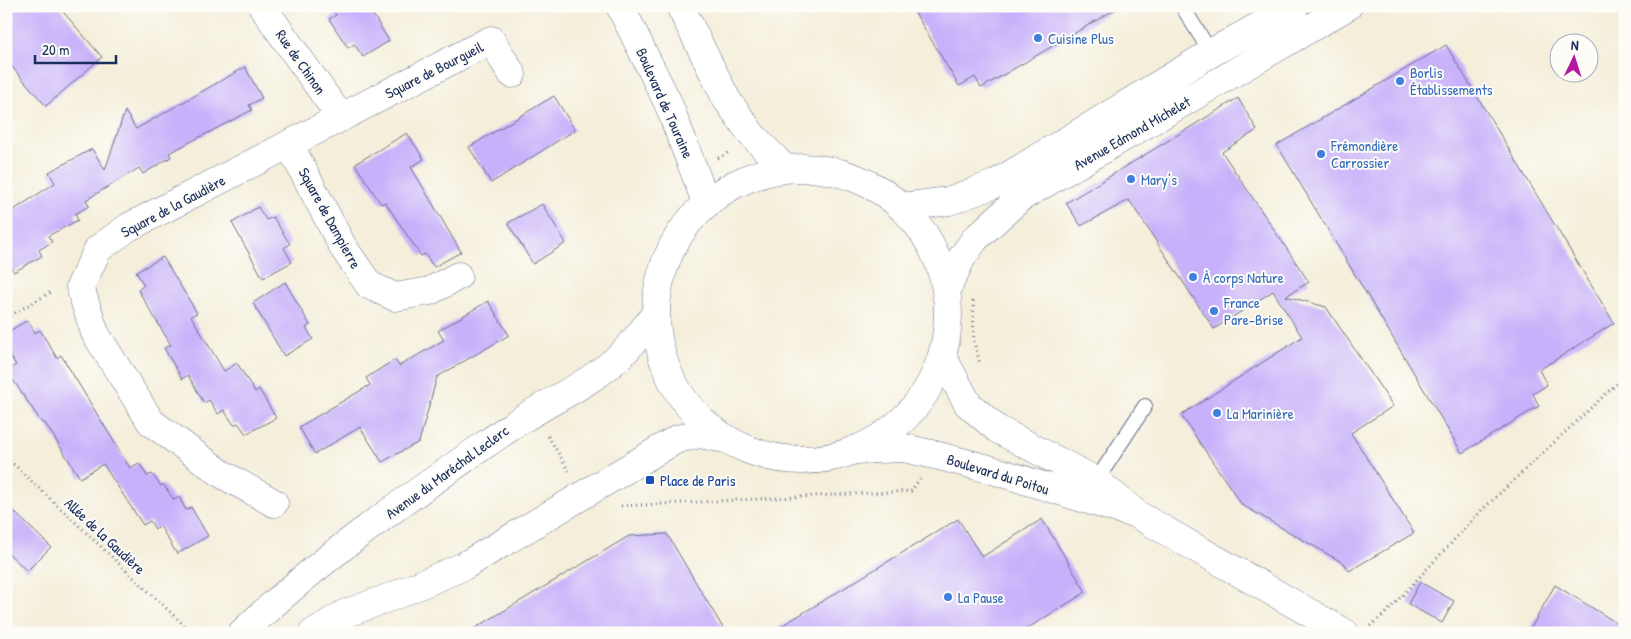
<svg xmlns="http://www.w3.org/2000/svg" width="1631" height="639" font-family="'Patrick Hand',sans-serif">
<rect width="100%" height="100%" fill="#fdfcf7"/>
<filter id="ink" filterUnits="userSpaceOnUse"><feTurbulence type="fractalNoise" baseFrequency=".02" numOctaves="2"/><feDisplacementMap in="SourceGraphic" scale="10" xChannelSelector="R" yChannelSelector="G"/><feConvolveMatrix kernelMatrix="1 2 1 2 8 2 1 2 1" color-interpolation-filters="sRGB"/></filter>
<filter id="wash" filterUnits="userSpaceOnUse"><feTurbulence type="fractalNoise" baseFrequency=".0096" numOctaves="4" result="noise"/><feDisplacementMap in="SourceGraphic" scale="20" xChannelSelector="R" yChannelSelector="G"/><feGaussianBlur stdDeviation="1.12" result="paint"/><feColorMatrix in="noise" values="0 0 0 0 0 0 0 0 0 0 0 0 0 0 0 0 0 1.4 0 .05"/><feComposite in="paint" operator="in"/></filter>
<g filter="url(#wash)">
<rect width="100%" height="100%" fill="#f4eeda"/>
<g id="blocks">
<path fill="#c7b1fa" d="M6 6H58L102 57 46 106 6 60Z
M331 6H368L389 41 363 57 354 44 348 48 329 19 336 15Z
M911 6H1121L981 88 975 77 959 86Z
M1446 45 1614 323 1539 370 1547 385 1533 394 1539 406 1462 453 1277 145Z
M245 67 262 98 249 105 252 110 169 153 171 157 143 174 139 168 86 200 89 206 75 214 78 220 48 236 52 242 39 250 42 256 14 272 6 261V215L55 183 49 172 92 149 105 170 125 111 136 129Z
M554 96 575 130 491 183 469 147Z
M1238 98 1257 130 1222 152 1309 282 1286 296 1326 307 1393 406 1351 433 1414 533 1349 571 1345 564 1242 505 1181 415 1302 337 1273 291 1214 329 1129 200 1081 226 1066 203Z
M407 133 424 159 411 167 461 252 434 267 425 254 421 256 385 202 381 204 355 164Z
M542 204 566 243 533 264 508 223Z
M258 207 266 220 273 217 290 244 284 248 292 262 263 278 232 223Z
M163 257 197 313 191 316 224 371 237 363 255 392 259 389 276 418 246 434 238 423 234 425 224 410 218 414 209 400 204 403 188 375 182 379 164 348 171 345 138 290 144 285 136 272Z
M285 282 310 325 306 328 313 339 284 356 253 303Z
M488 301 509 335 437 377 419 442 382 462 360 427 315 454 299 427 370 385 366 378 386 365 395 360 399 366 444 340 438 331Z
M28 320 35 333 40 330 57 358 61 355 130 468 139 463 147 476 152 474 161 486 163 484 174 500 179 497 186 510 191 507 208 536 177 554 160 526 155 529 150 521 143 525 103 464 80 478 45 423H42L7 371 16 365 6 349V333Z
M6 504 51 547 27 571 6 551Z
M958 519 982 557 1042 519 1086 592 1020 633H770Z
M667 534 726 633H467L629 536Z
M1420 582 1454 601 1442 623 1408 604Z
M1555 585 1625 628V633H1528Z"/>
</g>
</g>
<g filter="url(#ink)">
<use href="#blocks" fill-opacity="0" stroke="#677289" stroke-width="1"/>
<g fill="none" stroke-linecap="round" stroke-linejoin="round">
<g stroke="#677289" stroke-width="16">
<path id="service" d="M1182 6 1211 53
M1096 481 1145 406"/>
</g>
<g stroke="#677289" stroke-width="29">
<path id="minor" d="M262 6 341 118
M289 144 343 247 369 285 395 297 430 291 458 276
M274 503 222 474 151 422 95 333 80 287 98 249 129 227 491 40 512 74"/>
</g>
<g stroke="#677289" stroke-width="29">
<path id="secondary" d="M942 356 968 404 997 429 1096 481 1138 515 1345 633
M854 450 904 448 935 455 989 469 1127 512
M242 633C323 555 417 492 509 428 545 402 591 385 623 353 634 342 644 328 655 315
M313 633 344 614 396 595 464 566 677 439 699 434 726 439"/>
</g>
<g stroke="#677289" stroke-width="29">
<path id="primary" d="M620 6 668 103 706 202
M680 6 727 100 752 135 784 168
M656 314a146 146 0 1 1 292 0a146 146 0 1 1-292 0Z
M902 207 949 201 995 184 1211 53 1295 6
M946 291 961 259 975 239 1020 198 1348 6"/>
</g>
<path stroke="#677289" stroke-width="3" stroke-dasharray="1 4" stroke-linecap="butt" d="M718 158 730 152
M973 301 974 342 980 364
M6 318 53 291
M548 436 569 471
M6 457 184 625 188 633
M621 506 911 491 920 479
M1370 626 1386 613 1482 510 1625 376"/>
<use href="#service" stroke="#fff" stroke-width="14"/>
<use href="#minor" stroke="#fff" stroke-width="28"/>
<use href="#secondary" stroke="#fff" stroke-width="28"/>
<use href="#primary" stroke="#fff" stroke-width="28"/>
</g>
</g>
<g fill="#3f7fe0" stroke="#fdfcf7" stroke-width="2">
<circle cx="1038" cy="38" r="5"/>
<circle cx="1400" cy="81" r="5"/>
<circle cx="1321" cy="154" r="5"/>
<circle cx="1131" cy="179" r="5"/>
<circle cx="1193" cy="277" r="5"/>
<circle cx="1214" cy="311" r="5"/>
<circle cx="1217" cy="413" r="5"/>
<circle cx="948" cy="597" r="5"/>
</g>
<rect fill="#1a4fb4" stroke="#fdfcf7" stroke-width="2" x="645" y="475" width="10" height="10" rx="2.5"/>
<g text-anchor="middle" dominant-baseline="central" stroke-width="4" stroke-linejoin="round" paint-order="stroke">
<g font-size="15" fill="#366cbe" stroke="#fdfcf7" text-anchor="start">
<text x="1048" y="38">Cuisine Plus</text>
<text x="1410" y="72">Borlis<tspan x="1410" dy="17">Établissements</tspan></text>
<text x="1331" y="145">Frémondière<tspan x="1331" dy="17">Carrossier</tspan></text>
<text x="1141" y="179">Mary’s</text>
<text x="1203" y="277">À corps Nature</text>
<text x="1224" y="302">France<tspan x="1224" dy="17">Pare-Brise</tspan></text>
<text x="1227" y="413">La Marinière</text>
<text x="958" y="597">La Pause</text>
</g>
<g font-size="15" fill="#1b2f5e" stroke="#fdfcf7">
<text transform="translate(301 62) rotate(55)">Rue de Chinon</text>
<text transform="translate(434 70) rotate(-27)">Square de Bourgueil</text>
<text transform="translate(665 103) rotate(66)">Boulevard de Touraine</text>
<text transform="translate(1132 133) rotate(-30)">Avenue Edmond Michelet</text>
<text transform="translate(173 206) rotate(-28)">Square de la Gaudière</text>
<text transform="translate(330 218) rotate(61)">Square de Dampierre</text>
<text transform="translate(447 472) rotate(-36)">Avenue du Maréchal Leclerc</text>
<text transform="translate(998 474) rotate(17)">Boulevard du Poitou</text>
<text transform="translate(105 536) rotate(43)">Allée de la Gaudière</text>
</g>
<g font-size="15" fill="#164399" stroke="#fdfcf7" text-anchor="start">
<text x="660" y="480">Place de Paris</text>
</g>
</g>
<rect width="1631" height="639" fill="none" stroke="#fdfcf7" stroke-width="25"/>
<g transform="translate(1574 58) rotate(4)"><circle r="24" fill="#fdfcf7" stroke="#a3aaba"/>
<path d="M0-4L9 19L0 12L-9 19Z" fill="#b5179e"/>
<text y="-8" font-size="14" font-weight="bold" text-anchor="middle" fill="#1b2f5e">N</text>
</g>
<path d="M35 55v8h81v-8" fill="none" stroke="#1b2f5e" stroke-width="2.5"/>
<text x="42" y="55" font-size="15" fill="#1b2f5e" stroke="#fdfcf7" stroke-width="4" paint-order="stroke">20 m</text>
</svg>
